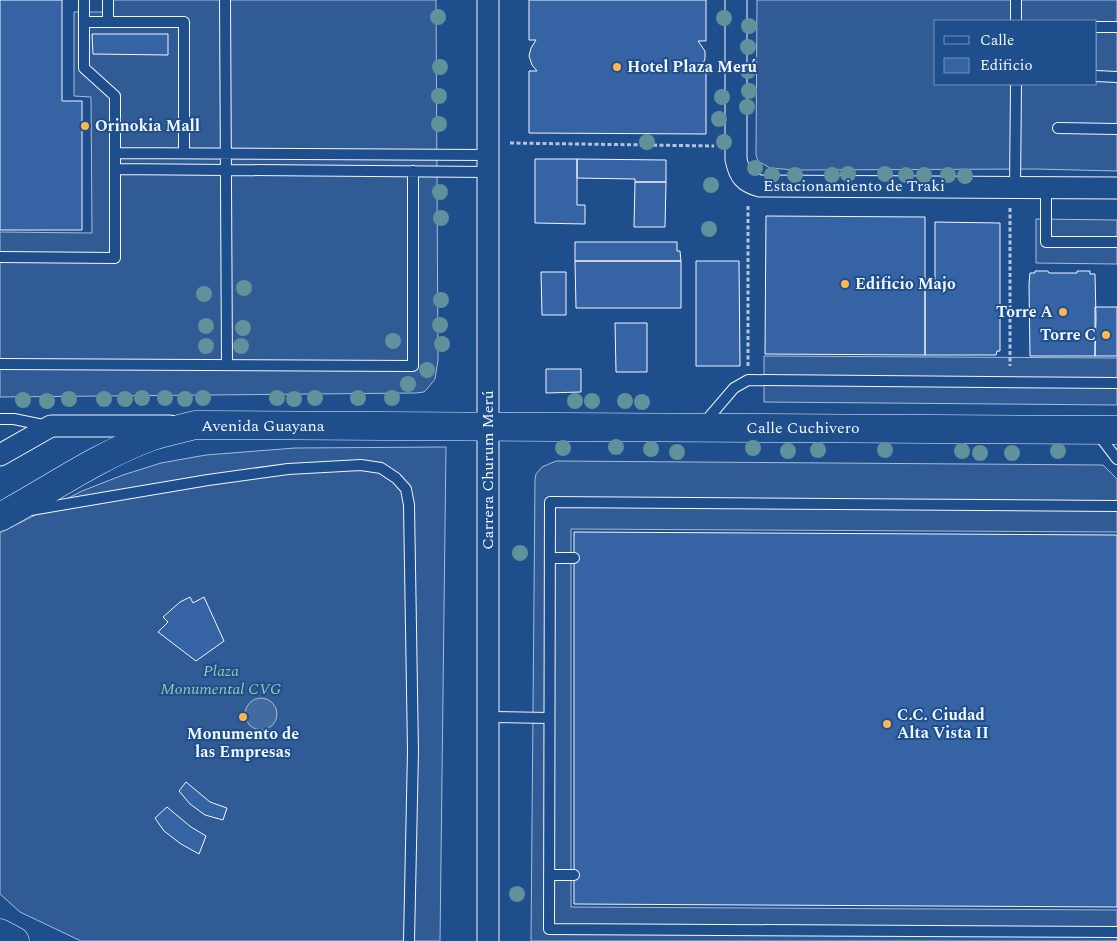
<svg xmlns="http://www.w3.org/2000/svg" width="1117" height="941" font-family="Spectral,serif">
<rect width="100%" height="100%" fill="#1f4e8c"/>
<path fill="#305b95" stroke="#a8bbd7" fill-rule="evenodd" d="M113 0H436L438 360 435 379 427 389 424 392 416 393 0 397V232L92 233 91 97 74 96V12H112Z
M757 0H1117V171L1036 169 795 170 770 168 758 161 756 155ZM936 21H1096V84H936Z
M1036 219 1117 220V264L1036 263Z
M764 356 1117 358V405L764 402Z
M446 447 440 941H81L20 912 0 894V533L82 491 123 475 161 463 206 455 295 448Z
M556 461 1103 465 1117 479V532L571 529V907L1117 910V941H531L535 480 536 474 542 467Z"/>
<path fill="#446ba0" stroke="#a8bbd7" d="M245 714a16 16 0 1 1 32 0a16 16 0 1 1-32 0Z"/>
<path fill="#3563a3" stroke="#f2f6ff" d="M0 0H62V101H82V230H0Z
M529 0H706V41H698L705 51V59L701 68 698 72H706V134L529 133V71H537L532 65 529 56 531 48 536 40H529Z
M92 34H168V55L93 54Z
M535 159H577V205H585V224L535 223Z
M577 159 666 160V182H635V179L577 178Z
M635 182H666L665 227H634Z
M766 216 925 217V355L765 354Z
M935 222 1000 223V351H997L996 355H925V287H935Z
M575 242H677V251H680L681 261H575Z
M575 261H681V308H576Z
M696 261H739L740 366H696Z
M1035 271H1048L1049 273H1077V271H1090V274H1095L1096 318 1095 356H1030L1029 284 1030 273H1035Z
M541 272H566V315H542Z
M1095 307H1117V356H1095Z
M615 323H647V372H616Z
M546 369H581V392L546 393Z
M574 532 1117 535V907L574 904Z
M190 597 193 603 204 597 224 641 196 661 158 632 168 622 163 617 180 602Z
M186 782 210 802 227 808 223 820 205 815 190 804 179 791Z
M167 807 191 827 206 836 199 854 181 844 164 831 155 818Z"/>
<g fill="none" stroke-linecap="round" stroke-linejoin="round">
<g stroke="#f2f6ff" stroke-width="12">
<path id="lane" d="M225 0 227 365
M1016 21V0
M84 22H184V153
M108 22V0
M1096 27H1117
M1096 76 1117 77
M1058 128 1117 129
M115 153 487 155
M115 169 487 172
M1015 187 1016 84
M1046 187V242H1117
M0 257 115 258V96L84 68V0
M0 364 413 366V171
M0 419H14L48 426
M704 423 734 388 748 380 1117 383
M1098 434 1117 459
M1117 506 550 502 549 929 1117 932
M31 510 208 480 288 469 361 465 381 468 396 478 406 489 409 505 413 751 409 941
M550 558H574
M488 717 549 718
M549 875H574"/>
</g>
<g stroke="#f2f6ff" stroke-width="23">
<path id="street" d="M736 0V159C739 175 744 182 760 186L1117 188
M0 455 51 426H170
M488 941V0"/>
</g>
<g stroke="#f2f6ff" stroke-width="29">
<path id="primary" d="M0 517C50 490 96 457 150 437 164 432 180 429 195 425L1117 430
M0 933 15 941"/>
</g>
<path stroke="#b3c4dc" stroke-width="3" stroke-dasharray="4 2.5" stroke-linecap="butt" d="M510 143 714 146
M1010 208V366
M748 366V204"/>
<use href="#lane" stroke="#1f4e8c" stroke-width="10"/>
<use href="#street" stroke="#1f4e8c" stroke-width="21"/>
<use href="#primary" stroke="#1f4e8c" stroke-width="28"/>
</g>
<g fill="#61919a">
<circle cx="438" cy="17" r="8"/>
<circle cx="724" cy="18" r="8"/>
<circle cx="749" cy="26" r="8"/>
<circle cx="748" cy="47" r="8"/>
<circle cx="440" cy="67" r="8"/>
<circle cx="748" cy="71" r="8"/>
<circle cx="749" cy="91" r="8"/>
<circle cx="439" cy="96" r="8"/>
<circle cx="722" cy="97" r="8"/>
<circle cx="747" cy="107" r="8"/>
<circle cx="719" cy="119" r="8"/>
<circle cx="439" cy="124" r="8"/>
<circle cx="647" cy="142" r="8"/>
<circle cx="724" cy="142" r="8"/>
<circle cx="755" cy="168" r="8"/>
<circle cx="848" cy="174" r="8"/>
<circle cx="885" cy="174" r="8"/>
<circle cx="772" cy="175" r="8"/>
<circle cx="795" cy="175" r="8"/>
<circle cx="832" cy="175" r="8"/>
<circle cx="906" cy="175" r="8"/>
<circle cx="924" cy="175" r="8"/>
<circle cx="948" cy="175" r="8"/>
<circle cx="965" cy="176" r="8"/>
<circle cx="711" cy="185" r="8"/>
<circle cx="440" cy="192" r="8"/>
<circle cx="441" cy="218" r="8"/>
<circle cx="709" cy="229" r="8"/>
<circle cx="244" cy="288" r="8"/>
<circle cx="204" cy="294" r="8"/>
<circle cx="441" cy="300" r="8"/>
<circle cx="440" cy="325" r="8"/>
<circle cx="206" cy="326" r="8"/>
<circle cx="243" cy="328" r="8"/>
<circle cx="393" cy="341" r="8"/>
<circle cx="442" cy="344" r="8"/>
<circle cx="206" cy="346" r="8"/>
<circle cx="241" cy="346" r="8"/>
<circle cx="427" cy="370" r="8"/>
<circle cx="408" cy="384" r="8"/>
<circle cx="142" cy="398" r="8"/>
<circle cx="165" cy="398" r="8"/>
<circle cx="203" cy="398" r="8"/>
<circle cx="277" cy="398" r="8"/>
<circle cx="315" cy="398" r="8"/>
<circle cx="358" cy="398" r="8"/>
<circle cx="392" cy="398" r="8"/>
<circle cx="69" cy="399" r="8"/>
<circle cx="104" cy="399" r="8"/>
<circle cx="125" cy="399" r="8"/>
<circle cx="185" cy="399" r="8"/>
<circle cx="294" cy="399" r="8"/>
<circle cx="23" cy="400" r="8"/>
<circle cx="47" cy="401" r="8"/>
<circle cx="575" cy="401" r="8"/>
<circle cx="592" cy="401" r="8"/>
<circle cx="625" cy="401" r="8"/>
<circle cx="642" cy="402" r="8"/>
<circle cx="616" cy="447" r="8"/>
<circle cx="563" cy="448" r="8"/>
<circle cx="753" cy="448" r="8"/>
<circle cx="651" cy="449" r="8"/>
<circle cx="818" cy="450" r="8"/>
<circle cx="885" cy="450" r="8"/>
<circle cx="788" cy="451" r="8"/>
<circle cx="962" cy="451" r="8"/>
<circle cx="1058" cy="451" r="8"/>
<circle cx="677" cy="452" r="8"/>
<circle cx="980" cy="453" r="8"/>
<circle cx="1012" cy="453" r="8"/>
<circle cx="520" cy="553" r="8"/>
<circle cx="517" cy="894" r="8"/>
</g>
<g fill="#ffb74d" stroke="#1f4e8c" stroke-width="2">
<circle cx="617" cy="67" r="5"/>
<circle cx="85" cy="126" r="5"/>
<circle cx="845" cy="284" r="5"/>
<circle cx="1063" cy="312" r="5"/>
<circle cx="1106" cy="335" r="5"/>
<circle cx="243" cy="717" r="5"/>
<circle cx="887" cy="724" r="5"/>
</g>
<g text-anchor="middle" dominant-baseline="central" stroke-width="4" stroke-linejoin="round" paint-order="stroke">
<g font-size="16" font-weight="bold" fill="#f2f6ff" stroke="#1f4e8c" text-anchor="start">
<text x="627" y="67">Hotel Plaza Merú</text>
<text x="95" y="126">Orinokia Mall</text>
<text x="855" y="284">Edificio Majo</text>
<text x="1053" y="312" text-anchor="end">Torre A</text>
<text x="1096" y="335" text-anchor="end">Torre C</text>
<text x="897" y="715">C.C. Ciudad<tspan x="897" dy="18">Alta Vista II</tspan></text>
<text x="243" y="734" text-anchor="middle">Monumento de<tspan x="243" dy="18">las Empresas</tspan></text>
</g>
<g font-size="16" fill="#f2f6ff" stroke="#1f4e8c">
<text x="854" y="186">Estacionamiento de Traki</text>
<text x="263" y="426">Avenida Guayana</text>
<text x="803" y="428">Calle Cuchivero</text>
<text transform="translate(488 470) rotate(-90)">Carrera Churum Merú</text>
</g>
<g font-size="16" font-style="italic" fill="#97c8a6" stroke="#1f4e8c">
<text x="221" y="671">Plaza<tspan x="221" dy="18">Monumental CVG</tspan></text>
</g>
</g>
<rect x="934" y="20" width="162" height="65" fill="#1f4e8c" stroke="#7391ba"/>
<rect x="944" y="36" width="25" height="8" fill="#1f4e8c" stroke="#7391ba"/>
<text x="980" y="45" font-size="15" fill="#f2f6ff">Calle</text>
<rect x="944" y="58" width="25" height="15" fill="#3563a3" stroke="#7391ba"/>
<text x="980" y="70" font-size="15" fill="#f2f6ff">Edificio</text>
</svg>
